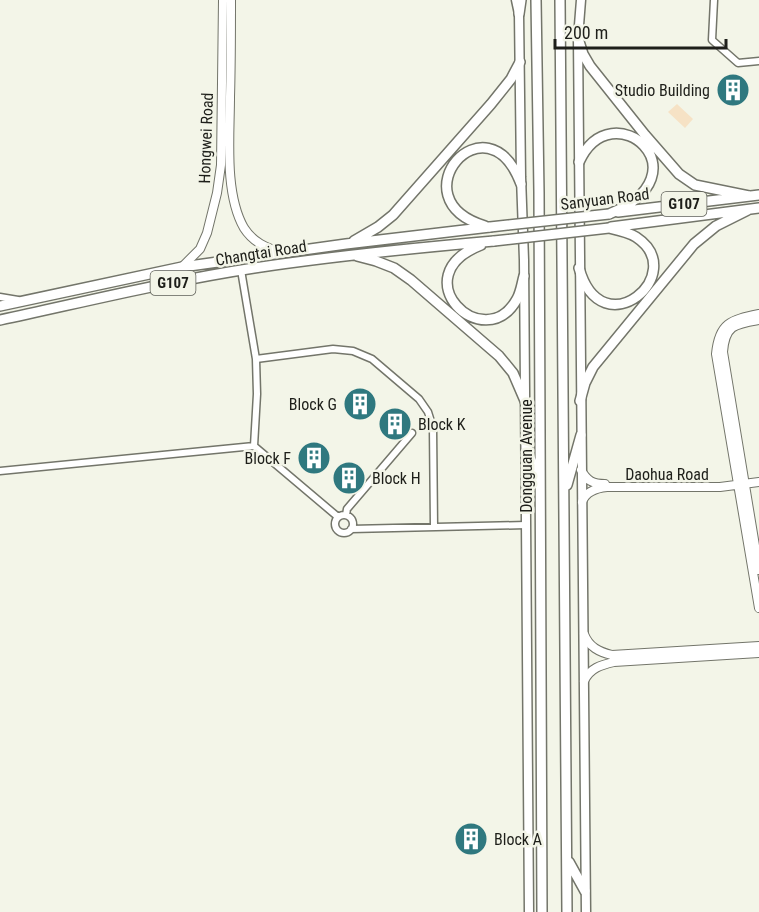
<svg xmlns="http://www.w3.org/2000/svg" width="759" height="912" font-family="'Roboto Condensed',sans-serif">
<rect width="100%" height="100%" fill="#f3f5e8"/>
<path fill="#f6e2c5" d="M677 104 693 119 685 128 668 112Z"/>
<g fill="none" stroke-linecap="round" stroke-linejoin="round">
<g stroke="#73756a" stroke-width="9">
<path id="minor" d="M714 0 712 40 738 63 759 61
M0 297 18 300
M256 359 333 349 353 351 372 359 419 399 428 412 433 428 434 527
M254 446 338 517
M0 471 254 446 257 394 256 359 241 270
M346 515 347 509 412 433
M335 524a9 9 0 1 1 18 0a9 9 0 1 1-18 0Z
M351 529 526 525"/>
</g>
<g stroke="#73756a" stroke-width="10">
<path id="tertiary" d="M231 0C231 32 231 64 230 97 230 136 224 193 244 228 253 242 266 248 281 252
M182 267 200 249 207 233 217 193 221 165 223 0
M759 314C730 320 719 323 716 354L759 608
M759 320C735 324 725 325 723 352L759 570
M581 470C587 481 593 484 605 484
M582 502C586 491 596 488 607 487H720L759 482
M584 634C589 647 599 652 612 655L759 646
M584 681C590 668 601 665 614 662L759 653"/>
</g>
<g stroke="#73756a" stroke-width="11">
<path id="secondary" d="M516 0 519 14 521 177 524 260 529 912
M581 0 578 38 586 912"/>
</g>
<g stroke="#73756a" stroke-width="12">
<path id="primary" d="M536 0 539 192 542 912
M560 0 567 912
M519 14 521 0
M526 443 538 484
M567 485 581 435
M569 862 585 891"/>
</g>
<g stroke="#73756a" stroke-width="12">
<path id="trunk" d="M578 38 583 54 590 66 645 135 679 174 695 185 749 196
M579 162C612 89 709 174 609 214
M618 212 759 195
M485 226C395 199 487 93 521 184
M611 227 759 208
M354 241 378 227 393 215 491 104 511 79 520 62
M481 245C401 276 484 358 517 299 521 292 522 283 524 276
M357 256 376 261 394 268 411 280 499 356 513 373 526 403
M579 268C602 350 691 273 636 237 628 232 618 230 609 228
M0 306 182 267 346 244 490 227
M0 320C84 302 169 281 254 268 334 256 414 248 494 241
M580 401 585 383 593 367 694 244 716 226 748 210"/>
</g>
<use href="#minor" stroke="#fff" stroke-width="6"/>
<use href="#tertiary" stroke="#fff" stroke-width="8"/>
<use href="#secondary" stroke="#fff" stroke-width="8"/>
<use href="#primary" stroke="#fff" stroke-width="9"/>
<use href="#trunk" stroke="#fff" stroke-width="9"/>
<g stroke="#73756a" stroke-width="12" stroke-linecap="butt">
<path id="trunk-bridge" d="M490 227 609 214
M494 241 609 228"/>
</g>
<use href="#trunk-bridge" stroke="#fff" stroke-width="9"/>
</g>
<defs>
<g id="building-disc" transform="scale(1.725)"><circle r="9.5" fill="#2f787f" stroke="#f3f5e8"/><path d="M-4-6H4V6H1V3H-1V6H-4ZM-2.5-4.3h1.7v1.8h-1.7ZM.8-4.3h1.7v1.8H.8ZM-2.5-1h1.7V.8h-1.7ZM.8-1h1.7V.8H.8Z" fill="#fff"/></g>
</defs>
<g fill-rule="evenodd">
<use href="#building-disc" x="733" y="90"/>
<use href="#building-disc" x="360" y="404"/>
<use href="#building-disc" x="395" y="424"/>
<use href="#building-disc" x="314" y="458"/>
<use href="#building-disc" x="349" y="478"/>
<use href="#building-disc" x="471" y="839"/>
</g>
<g text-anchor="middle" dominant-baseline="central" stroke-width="5" stroke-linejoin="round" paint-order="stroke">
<g fill="#f3f5e8" stroke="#5e5f58" stroke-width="1.5">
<rect x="661.5" y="192" width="45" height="24" rx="4.5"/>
<rect x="150.5" y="271" width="45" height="24" rx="4.5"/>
</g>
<g font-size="15" font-weight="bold" fill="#1e1f1a">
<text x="684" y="204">G107</text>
<text x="173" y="283">G107</text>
</g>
<g font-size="16" fill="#1e1f1a" stroke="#f3f5e8" text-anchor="end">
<text x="710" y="90">Studio Building</text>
<text x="337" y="404">Block G</text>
<text x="418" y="424" text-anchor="start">Block K</text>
<text x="291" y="458">Block F</text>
<text x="372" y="478" text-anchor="start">Block H</text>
<text x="494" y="839" text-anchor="start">Block A</text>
</g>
<g font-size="16" fill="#1e1f1a" stroke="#f3f5e8">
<text transform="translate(206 138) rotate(-88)">Hongwei Road</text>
<text transform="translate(605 199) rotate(-7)">Sanyuan Road</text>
<text transform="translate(261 253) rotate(-9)">Changtai Road</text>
<text transform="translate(526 456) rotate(-90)">Dongguan Avenue</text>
<text x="667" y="474">Daohua Road</text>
</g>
</g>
<path d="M555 39v9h171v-9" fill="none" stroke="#1e1f1a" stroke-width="3"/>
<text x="564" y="39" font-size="18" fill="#1e1f1a" stroke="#f3f5e8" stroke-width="4.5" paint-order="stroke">200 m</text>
</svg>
